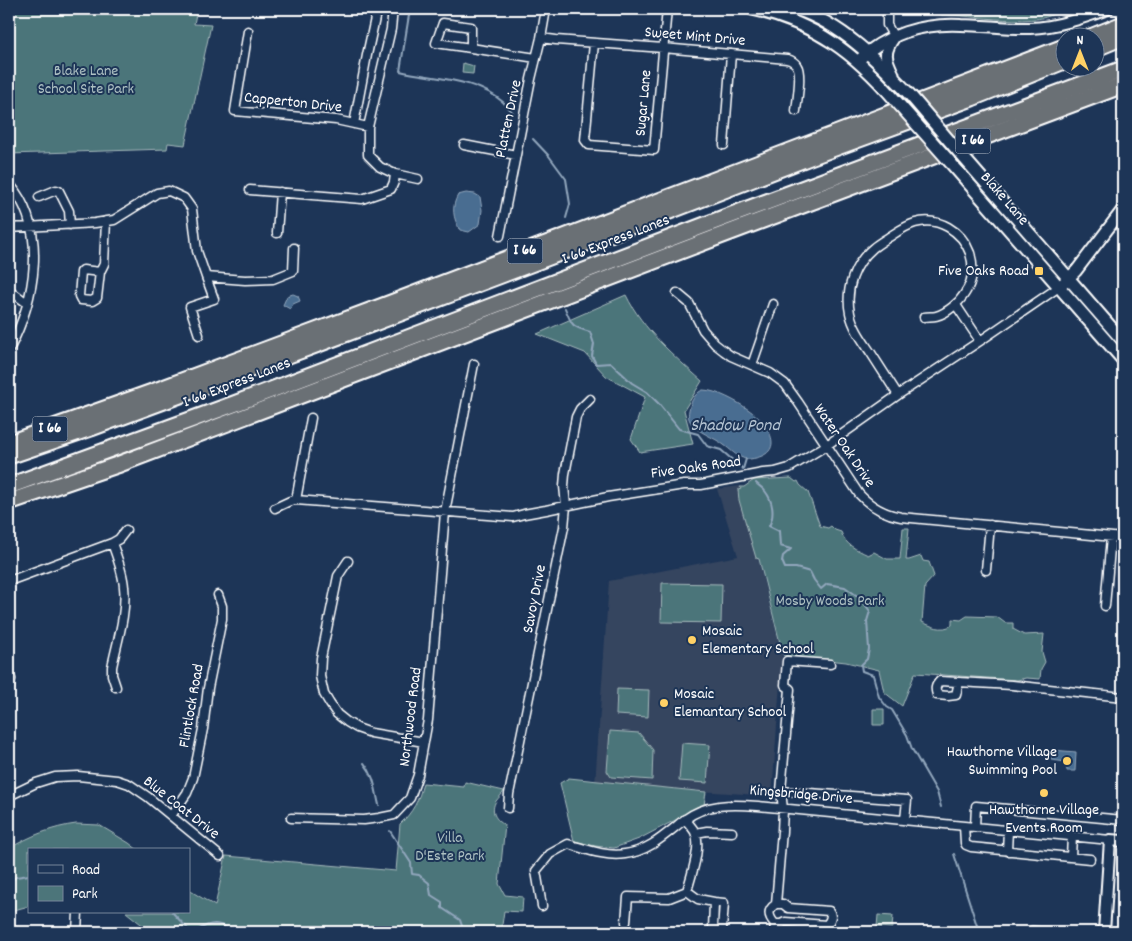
<svg xmlns="http://www.w3.org/2000/svg" width="1132" height="941" font-family="Dekko,sans-serif">
<rect width="100%" height="100%" fill="#1d3557"/>
<filter id="ink" filterUnits="userSpaceOnUse"><feTurbulence type="fractalNoise" baseFrequency=".02" numOctaves="2"/><feDisplacementMap in="SourceGraphic" scale="10" xChannelSelector="R" yChannelSelector="G"/><feConvolveMatrix kernelMatrix="1 2 1 2 8 2 1 2 1" color-interpolation-filters="sRGB"/></filter>
<g filter="url(#ink)">
<path fill="#34445f" d="M740 486 782 654 772 796 595 784 609 581 738 556 717 489Z"/>
<path fill="#4c757a" stroke="#a6babc" d="M9 9H197L194 24 211 25 185 145 168 143 167 149 9 154Z
M934 9H1060C1044 30 968 14 942 15L937 13Z
M463 63 474 66 473 74 462 73Z
M626 295C643 330 674 356 702 381L684 410 693 444 640 452 631 439 645 397 606 376 585 353 537 334Z
M791 478 796 482 798 481 800 485 808 492 820 526 828 528 831 526 835 530 841 532C846 546 856 549 868 555L874 552 887 559H900L903 528H909L906 560H909L921 556 923 561 929 562 934 576 925 586 922 622C931 626 942 632 952 625V619L961 620 967 616 997 617 1005 623H1013V629L1024 635 1044 634 1042 652 1045 662 1041 669 1040 679 1026 678 1017 680 915 673 902 706 884 692 879 670 846 662 783 655 759 559 756 558 739 500 738 490 741 489 740 487H744L754 480Z
M662 583 722 584 721 623 661 622Z
M617 689 649 690 648 717 616 715Z
M873 709H884V725H873Z
M610 731 639 733 653 750 652 780 611 777 607 771Z
M682 743 710 745 707 783 679 781Z
M569 778 706 792 704 805 639 839 614 848 595 846 574 841 560 783Z
M465 782 504 791C502 795 499 797 496 801 490 811 495 820 505 825L499 884 505 895 523 897 522 912 504 911 502 925 506 932H151L126 912H189V890L215 906 226 856 396 871 400 824C413 812 419 800 423 783L464 787Z
M76 824 99 825 129 843 138 850H29V906L14 910 11 926H9V849C29 836 53 827 76 824Z
M878 915 893 916 892 928 877 927Z"/>
<path fill="#496d91" stroke="#92a7bd" d="M466 193 475 194 480 197 482 210 480 224 469 232 460 230C453 218 451 207 458 195Z
M293 294 298 296 300 301 293 304 290 309 283 305 287 296Z
M703 390C716 390 738 402 749 410 768 423 789 454 750 459 747 459 746 460 743 458 736 456 730 449 724 445 716 438 694 431 690 421 687 416 689 409 691 403 694 397 697 392 703 390Z
M1052 750 1076 752 1075 771H1067L1066 762 1051 760Z"/>
<g fill="none" stroke-linecap="round" stroke-linejoin="round">
<path stroke="#92a7bd" stroke-width="2" d="M410 9 400 71C434 79 475 78 503 102 506 105 510 109 513 113
M533 139 549 156 566 179 570 204 566 218
M565 308C572 326 572 327 590 332L594 344 592 356 596 364 611 363 632 383 647 392 659 404 679 429 698 434 707 446 721 450 743 469 746 459
M756 483C759 486 763 488 765 491 773 501 775 515 769 526L779 531 780 546 791 549 783 556 782 561 785 568H796L810 572 814 580 821 589 827 584 845 587 860 598 870 611 867 621 869 649 867 659 861 665 862 671 873 675 879 697 887 707 892 710 907 735 912 749 937 792 941 807
M364 763C375 776 375 789 379 805
M390 831 411 863 412 874 419 875 429 883 431 895 442 902V908L460 920 462 926 466 932
M954 854 979 932
M9 882 16 877 29 875
M172 912 188 929 196 931C214 920 218 923 236 932
M247 932 251 930 255 932"/>
<g stroke="#fff" stroke-width="11">
<path id="minor" d="M393 9 391 29 368 127V155L380 167 395 174 418 179
M887 9V25L894 37
M248 31 235 111 336 120 368 127
M541 38 556 40 663 48 787 59C791 60 795 62 797 66 802 74 797 101 796 111
M594 43 585 140 589 145 654 150 667 9
M471 48 436 43 443 23 471 27V48L536 58
M354 124 367 55 377 9
M464 145 516 155
M724 145 731 54
M9 183C49 230 35 300 9 350
M250 190 362 199 391 189 394 182 395 174
M39 197 56 190 59 191 69 211 70 225
M9 228 95 223 114 220 157 193 169 191 184 198 192 209 197 251 206 277 245 280 273 279 293 271 294 248
M277 233 280 192
M500 236 531 79 541 38 546 9
M100 272 83 270 81 272 79 296 81 300 92 301 97 298 100 272 104 264 106 221
M9 290 27 303
M677 293 689 303 703 330 715 344 724 351 731 356 770 373 785 384 798 402 859 494C871 507 884 514 901 517L1123 538
M956 305 980 341
M199 335 190 307 214 299 206 277
M752 365 773 304
M898 395C889 381 880 367 871 353 863 341 853 328 850 313 845 289 854 264 873 248 878 244 883 241 889 237 897 232 905 226 915 223 938 216 962 231 970 253 974 266 973 281 965 293 959 303 947 313 936 316 932 317 928 316 924 317
M296 500 311 418
M275 508 290 501 296 500 513 517 524 514 546 510 608 497 684 485H701L763 473 775 472 789 468 827 445 898 395 980 341 1059 287
M112 543C117 557 123 572 124 587 127 613 117 642 112 667V675L116 687
M348 561 338 576 321 658 320 676 324 694 330 704 337 714 347 722 357 728 371 733 424 742
M986 570 990 525
M9 581 112 543 119 539 126 530
M1105 606 1111 537
M959 682 956 695 948 696 937 695C935 689 935 686 940 681L1012 685 1123 697
M9 689 11 679
M781 791 907 800 905 820
M9 796 36 783 55 777 78 776 117 780 129 784 148 797 220 856
M508 808 509 794 564 527 566 506 564 486 565 474 576 417 580 409 590 399
M171 816 187 793 193 778 203 729 208 688 222 619V606L218 595
M291 818 364 820 379 818 394 815 410 798 418 775 428 720 445 512 474 364
M964 826 965 843 966 845 971 847 1090 859
M975 827 976 806 1123 820
M696 833 707 831 732 832
M1007 851 1008 830
M1071 857 1072 836
M687 891 698 899 714 902 713 930H722L724 903 714 902
M542 906 536 871 550 854 568 844C586 849 605 857 625 854 649 851 665 835 684 820 706 803 732 804 758 806L1110 840
M626 922 628 897 669 898 687 891C691 876 702 846 695 832 692 827 688 823 685 819
M775 924H781L785 922 827 925C830 920 833 916 829 911L788 908 783 904H776
M1032 931 1049 932
M77 932 78 912
M774 932 775 924C768 916 767 910 776 904L782 831 783 809 781 791 790 689 785 685 787 661 830 664"/>
</g>
<g stroke="#fff" stroke-width="14">
<path id="tertiary" d="M858 61C884 34 924 23 961 25 984 25 1007 29 1030 28 1057 27 1083 18 1108 9
M1059 287 1076 271 1123 209
M1104 932 1110 840 1123 841"/>
</g>
<g stroke="#fff" stroke-width="15">
<path id="secondary" d="M752 9C815 23 855 53 896 101
M796 9C842 24 878 61 910 95
M893 74C885 58 883 52 894 37
M964 158 1123 341
M950 162 1123 360"/>
</g>
<g stroke="#fff" stroke-width="19">
<path id="motorway" d="M1088 38 1123 24
M1094 49 1123 37
M9 443 155 391 383 306 1064 47
M9 456 91 428 321 343 594 240 810 157 972 98 1064 61
M9 486 234 404 721 219 1123 69
M9 502 117 465 728 233 1123 85"/>
</g>
<use href="#minor" stroke="#1d3557" stroke-width="8"/>
<use href="#tertiary" stroke="#1d3557" stroke-width="10"/>
<use href="#secondary" stroke="#1d3557" stroke-width="11"/>
<use href="#motorway" stroke="#6b6f75" stroke-width="15"/>
<g stroke="#fff" stroke-width="15" stroke-linecap="butt">
<path id="secondary-bridge" d="M910 95 964 158
M896 101 950 162"/>
</g>
<use href="#secondary-bridge" stroke="#1d3557" stroke-width="11"/>
</g>
</g>
<g fill="#ffd166" stroke="#1d3557" stroke-width="2">
<rect x="1034" y="266" width="10" height="10" rx="2.5"/>
<circle cx="692" cy="640" r="5"/>
<circle cx="664" cy="703" r="5"/>
<circle cx="1067" cy="761" r="5"/>
<circle cx="1044" cy="793" r="5"/>
</g>
<g text-anchor="middle" dominant-baseline="central" stroke-width="4" stroke-linejoin="round" paint-order="stroke">
<g fill="#1d3557" stroke="#bbc2cd" stroke-width="1">
<rect x="955.5" y="128.5" width="35" height="25" rx="4"/>
<rect x="507.5" y="238.5" width="35" height="25" rx="4"/>
<rect x="32.5" y="416.5" width="35" height="25" rx="4"/>
</g>
<g font-size="15" font-weight="bold" fill="#fff">
<text x="973" y="141">I 66</text>
<text x="525" y="251">I 66</text>
<text x="50" y="429">I 66</text>
</g>
<g font-size="16" fill="#fff" stroke="#1d3557">
<text transform="translate(695 37) rotate(5)">Sweet Mint Drive</text>
<text transform="translate(293 103) rotate(6)">Capperton Drive</text>
<text transform="translate(644 103) rotate(-85)">Sugar Lane</text>
<text transform="translate(509 119) rotate(-78)">Platten Drive</text>
<text transform="translate(1004 199) rotate(49)">Blake Lane</text>
<text transform="translate(616 240) rotate(-21)">I 66 Express Lanes</text>
<text transform="translate(237 383) rotate(-21)">I 66 Express Lanes</text>
<text transform="translate(844 446) rotate(56)">Water Oak Drive</text>
<text transform="translate(696 468) rotate(-8)">Five Oaks Road</text>
<text transform="translate(535 599) rotate(-79)">Savoy Drive</text>
<text transform="translate(192 706) rotate(-80)">Flintlock Road</text>
<text transform="translate(411 717) rotate(-83)">Northwood Road</text>
<text transform="translate(801 795) rotate(5)">Kingsbridge Drive</text>
<text transform="translate(181 808) rotate(38)">Blue Coat Drive</text>
</g>
<g font-size="16" fill="#aec1c3" stroke="#1d3557">
<text x="86" y="71">Blake Lane<tspan x="86" dy="18">School Site Park</tspan></text>
<text x="830" y="601">Mosby Woods Park</text>
<text x="450" y="838">Villa<tspan x="450" dy="18">D'Este Park</tspan></text>
</g>
<g font-size="16" fill="#fff" stroke="#1d3557" text-anchor="end">
<text x="1029" y="271">Five Oaks Road</text>
<text x="702" y="631" text-anchor="start">Mosaic<tspan x="702" dy="18">Elementary School</tspan></text>
<text x="674" y="694" text-anchor="start">Mosaic<tspan x="674" dy="18">Elemantary School</tspan></text>
<text x="1057" y="752">Hawthorne Village<tspan x="1057" dy="18">Swimming Pool</tspan></text>
<text x="1044" y="810" text-anchor="middle">Hawthorne Village<tspan x="1044" dy="18">Events Room</tspan></text>
</g>
<g font-size="18" font-style="italic" fill="#b6c5d3" stroke="#1d3557">
<text x="735" y="426">Shadow Pond</text>
</g>
</g>
<rect width="1132" height="941" fill="none" stroke="#1d3557" stroke-width="30"/>
<rect x="15" y="15" width="1102" height="911" fill="none" stroke="#fff" stroke-width="2" filter="url(#ink)"/>
<rect x="28" y="848" width="162" height="65" fill="#1d3557" stroke="#77869a"/>
<rect x="38" y="865" width="25" height="8" fill="#1d3557" stroke="#77869a"/>
<text x="72" y="874" font-size="15" fill="#ffffff">Road</text>
<rect x="38" y="886" width="25" height="15" fill="#4c757a" stroke="#77869a"/>
<text x="72" y="898" font-size="15" fill="#ffffff">Park</text>
<g transform="translate(1080 52)"><circle r="24" fill="#1d3557" stroke="#77869a"/>
<path d="M0-4L9 19L0 12L-9 19Z" fill="#ffd166"/>
<text y="-8" font-size="14" font-weight="bold" text-anchor="middle" fill="#ffffff">N</text>
</g>
</svg>
